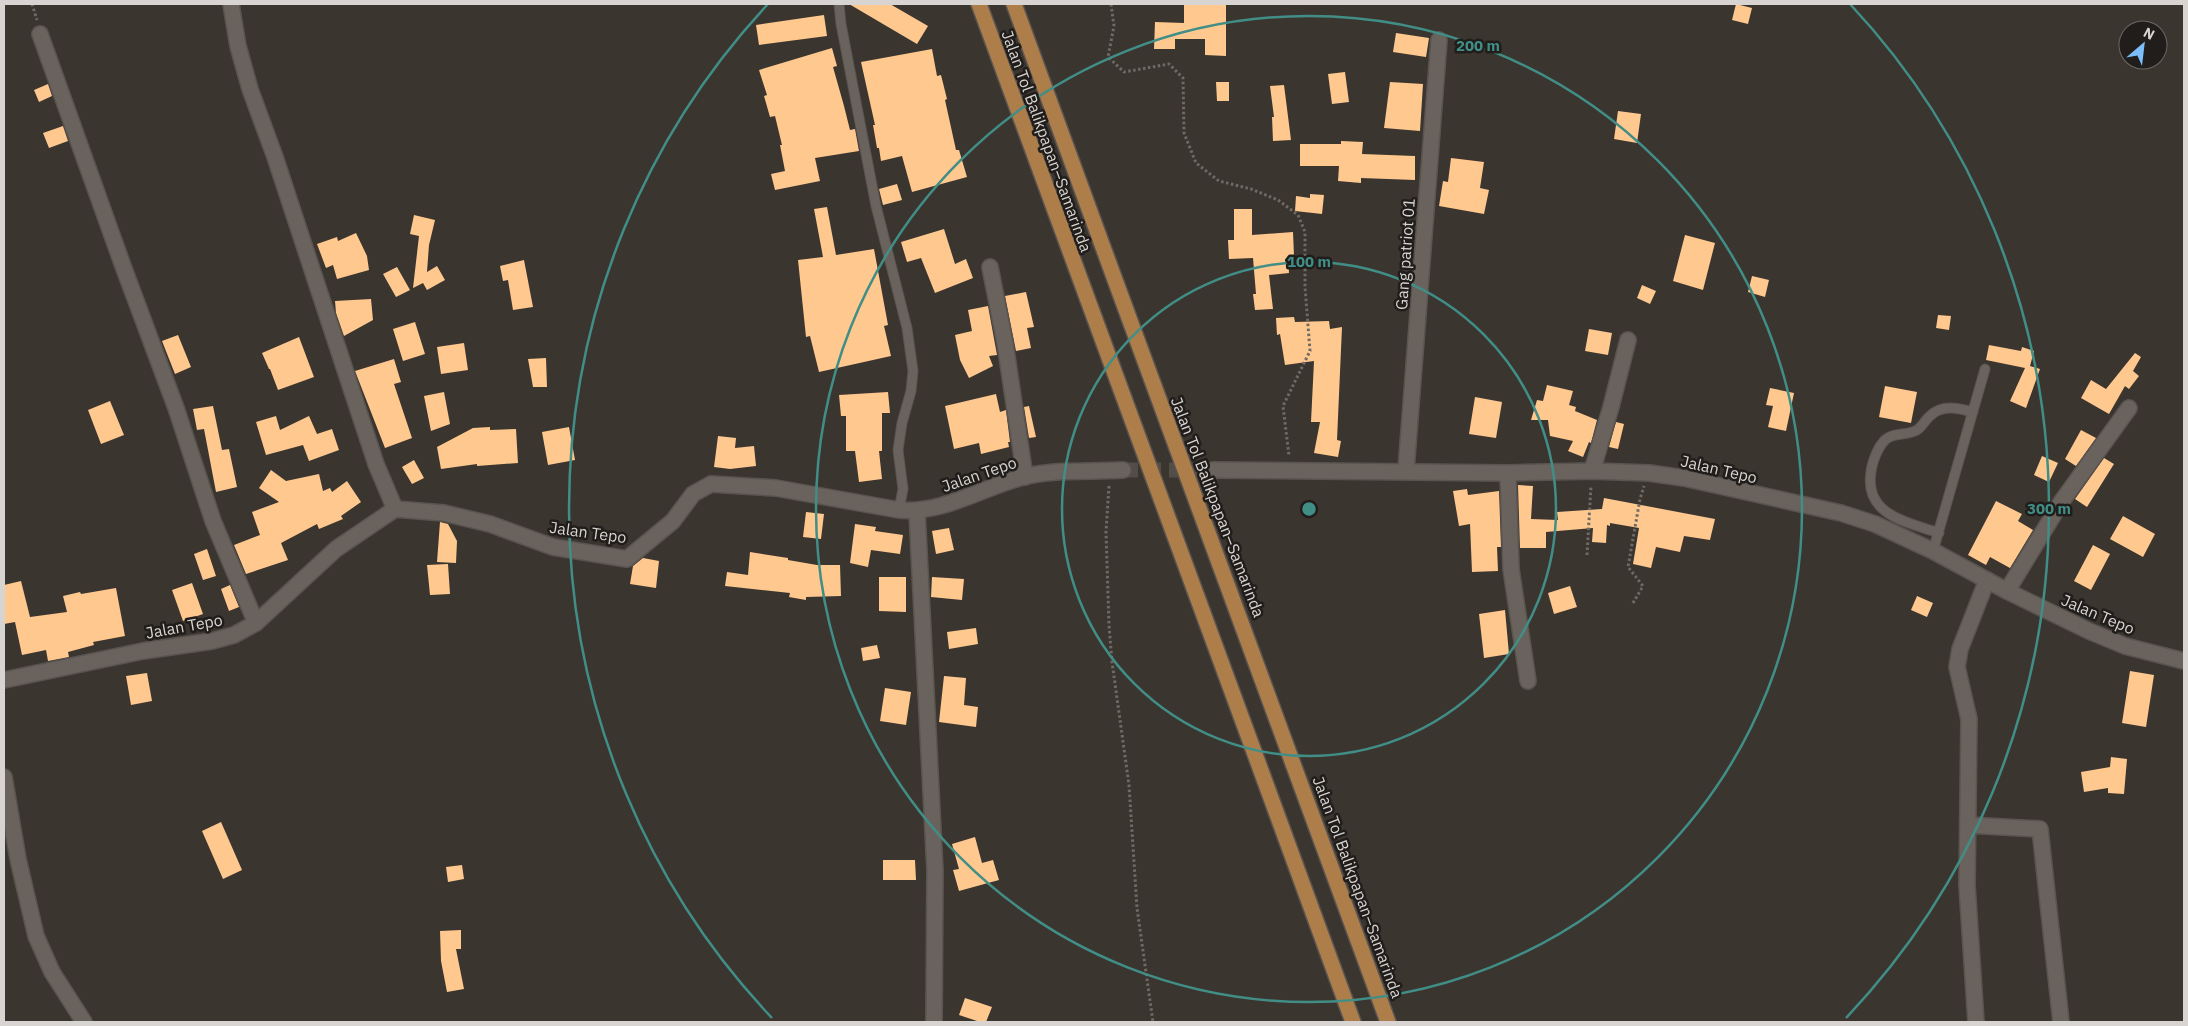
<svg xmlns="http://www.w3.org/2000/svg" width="2188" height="1026" font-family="'IBM Plex Sans',sans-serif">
<rect width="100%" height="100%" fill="#3b3530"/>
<path fill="#ffc88f" d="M849 4H890L928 26 917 44Z
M1184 4 1226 5V56L1205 55V39H1175V49H1154L1155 22 1184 23Z
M1736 4 1752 8 1748 24 1732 20Z
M824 15 827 36 759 45 756 25Z
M1396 33 1429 38 1426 57 1393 52Z
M832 48 837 66 833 67 844 106 850 130 855 129 859 151 815 158 820 181 775 190 771 174 785 171 780 145H782L775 116 770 117 764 96 767 95 759 70Z
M932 49 937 76 941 75 947 99 945 100 956 150H959L967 177 912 192 902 156 881 161 879 148H877L873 125H875L861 62Z
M1345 72 1349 102 1332 104 1328 74Z
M1216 82H1229V101H1217Z
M1390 82 1423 84 1420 131 1384 128Z
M48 84 52 96 39 102 34 90Z
M1284 85 1291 140 1273 141 1272 117H1274L1270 86Z
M1618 111 1641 114 1637 143 1614 139Z
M63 126 68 141 49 148 43 133Z
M1341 141 1363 142 1362 154 1415 156V180L1361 178V183L1338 181 1339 166H1300V144H1341Z
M1451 158 1484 162 1480 188 1489 190 1484 214 1439 206 1443 181 1448 182Z
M897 184 902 200 883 205 879 189Z
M1310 194 1324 195 1322 214 1295 211 1296 196 1310 198Z
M827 207 836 255 874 249 888 325 884 326 891 356 819 372 810 336 806 337 798 260 823 257 814 209Z
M1234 209H1252V235L1293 232 1294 256 1288 257 1289 273 1269 275 1273 309 1255 310 1253 294H1256L1253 258 1229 259 1228 240H1234Z
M414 215 435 220 429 245 427 272 437 266 445 280 427 290 423 283 413 288 419 236 410 234Z
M944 229 955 264 966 259 973 278 935 293 921 258 907 262 901 242Z
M356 233 367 256 369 270 337 279 333 265 326 268 317 244 337 237 338 241Z
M1685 235 1715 243 1703 290 1673 281Z
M524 260 533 307 513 310 508 280 503 281 500 266Z
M397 267 410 290 396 297 383 274Z
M1752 276 1769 280 1765 297 1748 292Z
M1642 285 1656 291 1650 304 1637 298Z
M1026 292 1034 327 1027 328 1031 348 1016 351 1005 296Z
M371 299 373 320 344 336 336 313 335 301Z
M988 306 997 355 989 356 993 366 969 378 960 360 955 335 972 331 968 310Z
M1938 315 1951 316 1949 330 1936 328Z
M1294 317 1295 322 1329 321 1330 329 1342 327 1337 440 1341 441 1338 457 1314 453 1320 422H1311L1314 361 1285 365 1280 334 1277 335 1276 318Z
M415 322 425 354 403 361 393 329Z
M1589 329 1612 333 1608 355 1585 351Z
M178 335 191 367 175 374 162 341Z
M299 337 314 377 278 390 270 369H269L262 353Z
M464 343 468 370 441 374 437 347Z
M1989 345 2021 351 2022 347 2034 351 2030 366 2040 369 2026 408 2010 401 2025 368 1986 360Z
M2135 353 2141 357 2133 371 2139 376 2129 389 2125 386 2109 414 2081 398 2091 380 2106 389Z
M546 358 547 387H533L528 359Z
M394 359 401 382 394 384 412 438 385 448 355 371Z
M1547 385 1573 391 1569 405 1576 407 1575 411 1597 420 1591 443 1589 442 1583 457 1568 451 1573 441 1550 436 1548 420H1531L1537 400 1543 401Z
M1885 386 1917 392 1911 423 1879 417Z
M1770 388 1794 393 1786 431 1768 427 1773 406 1766 405Z
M444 392 450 424 431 431 424 396Z
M888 392 890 413H882V451H879L882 479 859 482 855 451H846V416H841L839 395Z
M996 394 1000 412 1006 410 1010 442H1008L1009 447 981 454 979 443 954 449 945 406Z
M1475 397 1502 402 1496 438 1469 434Z
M110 401 124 435 101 444 88 410Z
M213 406 222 450 229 449 237 487 216 492 204 429 197 430 193 409Z
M1029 406 1036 437 1029 438 1024 407Z
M276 416 280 430 309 416 317 434 332 429 339 450 309 461 303 445 266 455 256 422Z
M1616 422 1624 424 1618 449 1609 447Z
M490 427V430L516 429 518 463 477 466V464L441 469 437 447 473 428Z
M569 427 575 460 548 465 542 432Z
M2081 430 2096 438 2076 466 2065 459Z
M718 436 736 438 735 448 754 446 756 466 730 469 714 467Z
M2042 456 2058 463 2049 482 2034 475Z
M2104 458 2114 464 2087 507 2075 499Z
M414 460 424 478 412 484 402 467Z
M271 470 286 481 319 474 323 491 330 488 332 492 347 481 361 502 341 516 343 519 319 529 317 524 281 543 288 560 246 574 234 545 260 535 252 512 279 502 259 488Z
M1518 485 1533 486 1531 519 1558 520 1557 512 1602 509 1604 498 1715 519 1710 540 1684 536 1680 552 1656 547 1651 568 1633 564 1639 528 1610 523V526L1607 525 1606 543 1592 542 1593 528 1546 532V548H1520Z
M1467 489 1468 495 1499 491 1501 547H1497L1498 571 1472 572 1470 524 1459 526 1453 491Z
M1996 501 2022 514 2018 521 2033 530 2010 568 1990 557 1986 565 1968 555Z
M806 512 824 514 821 539 803 537Z
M2123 516 2155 534 2143 557 2110 539Z
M440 522 448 524 457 541 456 563 437 562Z
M855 524 876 527 875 531 903 535 900 554 871 550 868 567 850 563Z
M949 528 954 550 936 554 932 531Z
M2093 545 2110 554 2091 590 2074 581Z
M207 549 216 576 203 580 194 554Z
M750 552 788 558V560L817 565H840L841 596 806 597V600L789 597 790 593 725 586 727 572 748 575Z
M643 558 659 561 656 588 630 584 633 566Z
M448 564 450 594 430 595 427 565Z
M879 577H906V612L879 611Z
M932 577 964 579 962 600 931 597Z
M21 581 30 617 67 612 63 596 80 592 81 594 116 588 125 636 93 642 94 645 68 652 69 657 48 661 46 650 22 655 15 622 4 624V585Z
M192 583 203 614 183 621 172 590Z
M230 585 239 607 229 611 221 589Z
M1570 586 1577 607 1554 614 1548 593Z
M1917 596 1933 603 1927 617 1911 610Z
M1505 610 1509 654 1484 658 1479 614Z
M976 628 978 644 949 649 947 632Z
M877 645 880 658 863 661 861 648Z
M2130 671 2154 675 2146 727 2122 723Z
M147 673 152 701 131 705 126 676Z
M944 676 966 678 964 705 978 707 976 727 939 722Z
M885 688 911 692 906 725 880 721Z
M2111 757 2127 759 2124 794 2108 793V788L2084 792 2081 772 2110 767Z
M221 822 242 870 223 879 202 831Z
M975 837 982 863 993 860 999 880 959 891 953 870 959 869 952 844Z
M883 860H915L916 880H883Z
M462 865 464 879 448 882 446 867Z
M461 930V949H456L464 989 447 992 441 961 440 931Z
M965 998 992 1007 986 1022H980L959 1015Z"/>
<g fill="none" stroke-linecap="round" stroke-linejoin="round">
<path stroke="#534d48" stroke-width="15" stroke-dasharray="15 8" stroke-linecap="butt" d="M1123 470H1213"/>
<g stroke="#595450" stroke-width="11">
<path id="service" d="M839 4 841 24 876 206 907 328 913 371 911 391 902 423 898 450 903 489 899 510
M1939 533C1907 522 1864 515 1871 472 1872 462 1878 447 1885 440 1893 432 1907 436 1917 430 1922 427 1925 420 1930 416 1942 404 1958 408 1973 412
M1933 551 1985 369"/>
</g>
<g stroke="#595450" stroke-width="18">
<path id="minor" d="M231 4 238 46 250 89 275 157 376 464 395 509
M40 34 123 266 176 408 213 521 256 623
M990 267 1005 343 1025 477
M1406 470 1439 40
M1592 471 1611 407 1628 340
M1508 473 1511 569 1528 681
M917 512 935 871 934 1022
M2007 591 2062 501 2129 408
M4 777 18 859 36 936 52 972 84 1022
M1968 825 2040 829 2061 1022
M1976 1022 1967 885 1969 719 1957 667 1960 649 1987 580"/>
</g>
<g stroke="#595450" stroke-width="18">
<path id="tertiary" d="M1213 470 1508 473 1592 471 1649 473 1684 478 1841 513 1875 524 1933 551 2007 591 2089 631 2125 646 2184 661
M4 680 143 651 212 641 234 635 256 623 336 549 395 509 444 513 490 524 553 547 627 559 673 521 693 494 711 484 776 488 899 510C945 514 984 486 1027 476 1059 469 1091 472 1123 470"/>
</g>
<g stroke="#595450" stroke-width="18">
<path id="motorway" d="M979 4C1101 344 1230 682 1353 1022
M1014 4C1137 344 1266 682 1388 1022"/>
</g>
<path stroke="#6f6a66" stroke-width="3" stroke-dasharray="2.5 2.5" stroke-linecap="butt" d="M32 4 37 20
M1111 4 1114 26 1108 57 1124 72 1169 64 1183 78 1184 133 1196 163 1219 181 1251 189 1278 200 1298 215 1305 232V287L1310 351 1283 406 1289 456
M1109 486 1106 532 1109 625 1112 662 1129 785 1137 908 1153 1022
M1587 555 1591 486
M1633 603 1643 586 1628 567 1640 499 1644 486"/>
<use href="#service" stroke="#6a635d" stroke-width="9"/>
<use href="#minor" stroke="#6a635d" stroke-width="15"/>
<use href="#tertiary" stroke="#6a635d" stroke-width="15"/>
<use href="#motorway" stroke="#ae7e4a" stroke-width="15"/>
</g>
<g fill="none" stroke="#418e87" stroke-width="2.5">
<circle cx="1309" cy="509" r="247"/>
<circle cx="1309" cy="509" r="493"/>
<path d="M772 1018A740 740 0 0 1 768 4M1850 4A740 740 0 0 1 1846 1018"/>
</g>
<g text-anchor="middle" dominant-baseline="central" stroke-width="5" stroke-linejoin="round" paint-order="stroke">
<g font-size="16" fill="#d8d4d1" stroke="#201d1b">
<text transform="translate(1047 141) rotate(70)">Jalan Tol Balikpapan–Samarinda</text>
<text transform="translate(1405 254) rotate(-86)">Gang patriot 01</text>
<text transform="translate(1719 469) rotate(13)">Jalan Tepo</text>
<text transform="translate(979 474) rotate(-19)">Jalan Tepo</text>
<text transform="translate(1218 507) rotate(69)">Jalan Tol Balikpapan–Samarinda</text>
<text transform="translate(588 532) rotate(8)">Jalan Tepo</text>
<text transform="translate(2098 614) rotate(23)">Jalan Tepo</text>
<text transform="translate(184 626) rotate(-10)">Jalan Tepo</text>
<text transform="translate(1358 887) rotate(70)">Jalan Tol Balikpapan–Samarinda</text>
</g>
</g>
<circle cx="1309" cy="509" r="8" fill="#418e87" stroke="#201d1b" stroke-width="2.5"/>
<g font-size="15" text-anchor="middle" font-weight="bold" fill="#418e87" stroke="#201d1b" stroke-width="5" stroke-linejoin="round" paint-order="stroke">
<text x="1478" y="51">200 m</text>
<text x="1309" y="267">100 m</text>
<text x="2049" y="514">300 m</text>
</g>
<rect width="2188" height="1026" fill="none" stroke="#d8d4d1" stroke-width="10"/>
<g transform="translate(2143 45) rotate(28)"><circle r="24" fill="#201d1b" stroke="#6a6664"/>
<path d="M0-4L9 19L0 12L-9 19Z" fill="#7cbef9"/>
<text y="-8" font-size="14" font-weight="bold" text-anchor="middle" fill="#d8d4d1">N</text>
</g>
</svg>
